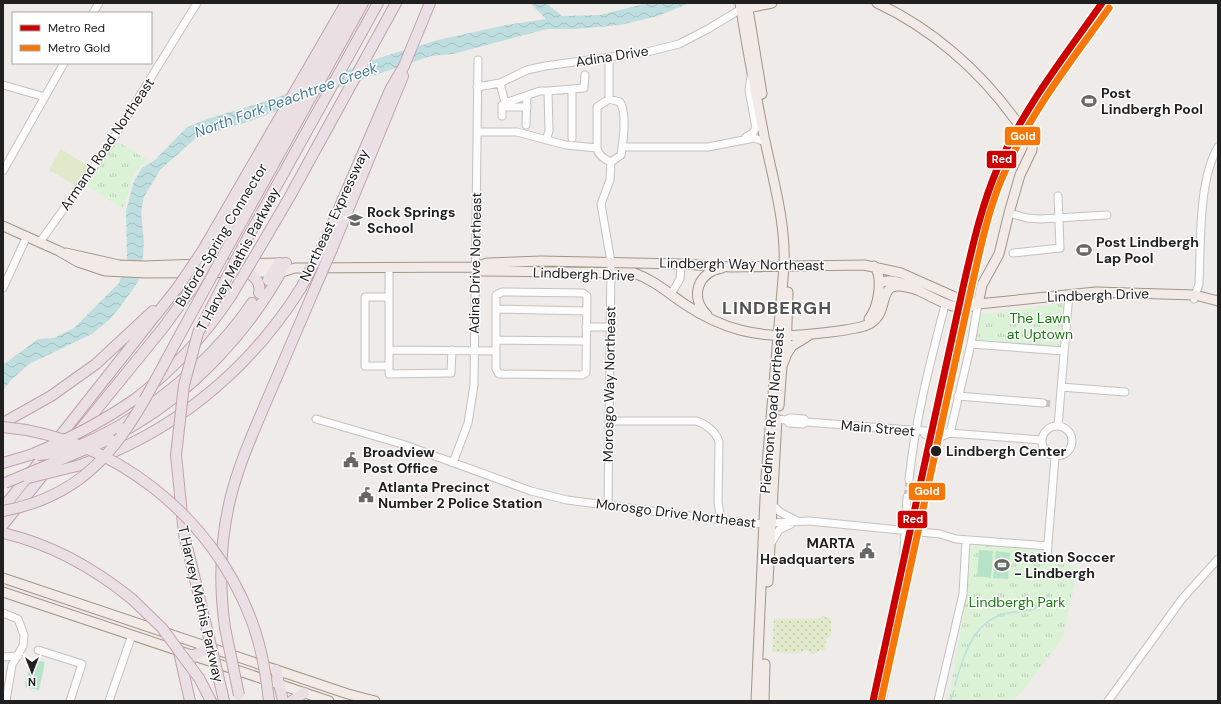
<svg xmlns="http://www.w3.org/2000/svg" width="1221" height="704" font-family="'DM Sans',sans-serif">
<defs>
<pattern id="grass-dots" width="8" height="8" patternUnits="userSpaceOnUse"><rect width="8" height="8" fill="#e0e9ca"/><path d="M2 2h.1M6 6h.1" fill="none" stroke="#c0c8ad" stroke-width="1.8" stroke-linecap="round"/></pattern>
<pattern id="park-tufts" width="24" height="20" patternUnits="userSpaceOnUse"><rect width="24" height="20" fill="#dbf2d6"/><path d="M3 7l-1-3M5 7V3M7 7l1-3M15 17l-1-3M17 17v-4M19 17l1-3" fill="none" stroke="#bccfb7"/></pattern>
<pattern id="water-waves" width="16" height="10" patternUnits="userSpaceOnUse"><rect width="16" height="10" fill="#bededf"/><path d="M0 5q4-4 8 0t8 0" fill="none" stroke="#a3bebf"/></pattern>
</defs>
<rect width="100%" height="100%" fill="#eeebe9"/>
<path fill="url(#grass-dots)" d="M823 616 831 619V635L826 639 825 650H820L817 653 810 654 807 650 799 653 772 652 774 619H818Z"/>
<path fill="url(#park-tufts)" d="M117 141 147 160 134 173 123 209 87 186Z
M1063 303 1060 346 1054 348 982 342 977 339 975 335 980 315Z
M976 544 1041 549 1045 555 1054 556 1060 563 1078 567 1063 637 1026 687 1013 701H950L948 700 963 618 971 548Z"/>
<path fill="#e0e9ca" d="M61 149 89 167 77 187 49 170Z"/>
<path fill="#b6e2c8" d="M979 550 993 551 991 578 977 576Z
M996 551 1010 553 1008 579 993 578Z
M31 660 45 662 39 690 25 687Z"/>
<path fill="url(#water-waves)" d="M530 3H546L562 16 600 15 648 3H690L658 16 620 25 575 29H547L453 54 431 56 334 89 253 120 196 138 160 170 144 197 141 212 144 243 142 267 138 282 120 307 110 319 92 334 29 364 11 380 3 390V365L7 362 38 339 54 338 74 328 119 283 127 258 126 211 134 181 142 168 155 160 186 128 207 119 273 99 379 58 438 40 506 25 546 19Z"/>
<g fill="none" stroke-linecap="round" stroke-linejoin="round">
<path stroke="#bededf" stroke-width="1.5" d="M955 685C963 656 974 619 1008 613 1028 610 1035 614 1048 595
M950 701 954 691"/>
<path stroke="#c5c2c1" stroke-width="7" stroke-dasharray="7 3.5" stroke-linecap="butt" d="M1043 403 1053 404
M907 497 909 480"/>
<g stroke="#c4c2c1" stroke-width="9">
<path id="minor" d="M93 13 99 3
M609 58V99
M500 83 506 107H527
M3 85 45 97
M477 87 500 83 527 70 545 66 647 52 679 44 708 29 741 9
M572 89 584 88 585 75
M609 99 620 102C627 113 623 143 621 155L611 162C604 159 598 155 597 148V107Z
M502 116V105L505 103 540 91H548
M526 125 527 96
M477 132H517L566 145 597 148
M746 137 753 133 756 128 749 90 751 76
M546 140 549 131 548 91 572 89V138
M622 147H708L754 138 766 142
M3 171 64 63
M1009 213 1027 218 1040 219 1107 215
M40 242 108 147 197 3
M1013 253 1060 248 1058 196
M389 267V350L496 351
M3 288 27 236
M502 292 583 293 587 296 586 373 582 375 499 374 496 369V295Z
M671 294 680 279 681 264
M389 297H365V366H389
M1194 299 1199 284C1201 244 1198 181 1218 147
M496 309 587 311
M586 327H609
M496 340 586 341
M971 344 1064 351
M389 350V374L451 373 452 350
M1061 387 1125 392
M958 396 1043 403
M316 419 402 444 531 491 567 500 752 524 809 521 940 534 956 539 1048 546
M777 419 786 420 790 418 804 419 806 422 1041 440
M786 420 789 423 803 424 806 422
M609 421H696C705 423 717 433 719 442L718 502 721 520
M1042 441a15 15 0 1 1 30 0a15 15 0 1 1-30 0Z
M1058 426 1069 294
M923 432C930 442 941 437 950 433
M950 433 971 344 978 304
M453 463 468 423 474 385 478 60
M909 480C915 420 930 363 945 305
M772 504 780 512 797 521
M608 506 611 262 601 204 610 180 611 162
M772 542 779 530 791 524
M1047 556 1055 457
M3 613 18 619 24 635 23 646 12 665 6 701
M38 650 82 664 70 701
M3 657 18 656
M109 701 132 635
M882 701 901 605 907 497
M938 701 963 594 966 540
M1108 701 1182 599 1218 559"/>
</g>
<g stroke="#a39587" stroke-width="11">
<path id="major" d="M740 3C747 49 756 95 765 141 774 183 786 224 784 267L766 476 756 701
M747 3 762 94
M877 3C931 28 979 70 1014 118 1020 126 1028 133 1032 143V150L1020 175 1009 213 999 254 982 285 978 304
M743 9 772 3
M3 226 59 251 78 262 105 271 147 273 282 272 295 268 476 267 487 263 541 261 681 264 731 267 864 265 901 273 955 297 978 304
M66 253 119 265 144 266 200 264
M213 264 284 263
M476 267 482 271 634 273C654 280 668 293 686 305 722 329 757 338 801 335 815 334 855 330 867 325 896 312 869 274 917 290
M879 284C898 270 937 307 963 308 968 308 973 305 978 304L1096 292 1195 295 1218 301
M707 315C689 297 698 272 722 268
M869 319C878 308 884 277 874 266
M786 355 792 346 808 336
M779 406 782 366 786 356 788 292
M3 578 348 694 375 701
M768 582 777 419
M3 592 329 701
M764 701 765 664"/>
</g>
<g stroke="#c1a1b0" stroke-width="12">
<path id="highway" d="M230 243 363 3
M242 248 378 3
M322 248 391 88 404 66 430 3
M259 249 289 198 396 3
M332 249 403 76
M203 250 346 3
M214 250 355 3
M246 271C255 277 261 282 259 293
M268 280 279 263
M135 399C173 370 205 335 231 296
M3 423 51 396 96 364 153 311
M119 426C170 394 218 353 252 303
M124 431C191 394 250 331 286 263
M76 435 163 328 193 287
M176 455 184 534 205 621
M3 463 30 455
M77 466C172 434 248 372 301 288
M3 508 178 287
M3 525 47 470
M3 533C51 544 95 569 132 599
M225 628C219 585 220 542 230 500 238 466 253 433 267 400 283 363 299 326 315 288
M179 652 190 701
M276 670 283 701
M187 671 192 656 209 648
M199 678 211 701
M222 692 224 701
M292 701 304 693"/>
</g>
<use href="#minor" stroke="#fcfcfc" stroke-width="7"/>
<use href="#major" stroke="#f1eae6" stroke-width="9"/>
<use href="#highway" stroke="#eae0e3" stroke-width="10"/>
<g stroke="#c1a1b0" stroke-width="12" stroke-linecap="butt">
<path id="highway-bridge" d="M178 287 203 250
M193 287 214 250
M301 288 322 248
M315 288 332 249
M231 296 259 249
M3 427C113 437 212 516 251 619 261 645 266 673 269 701
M30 455C67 440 102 422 135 399
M38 455C67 454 93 440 119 426
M176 455 184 385 198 333 242 248
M28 478 77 466
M5 483 110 439
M3 511C97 494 129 430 170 353 190 316 210 280 230 243
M132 599 162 628 199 678
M205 621 222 692
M225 628 239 695"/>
</g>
<use href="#highway-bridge" stroke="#eae0e3" stroke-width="10"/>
<g stroke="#fff" stroke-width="10">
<path id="metro-1" d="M873 701 964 283C973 244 982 204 998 167 1024 107 1065 56 1102 3"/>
</g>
<g stroke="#fff" stroke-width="10">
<path id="metro-2" d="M881 701 972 285C981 246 989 205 1006 169 1032 110 1072 60 1109 8"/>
</g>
<use href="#metro-1" stroke="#c00" stroke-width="7"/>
<use href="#metro-2" stroke="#f67705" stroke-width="7"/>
</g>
<defs>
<g id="stadium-bare" transform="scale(1.2)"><path d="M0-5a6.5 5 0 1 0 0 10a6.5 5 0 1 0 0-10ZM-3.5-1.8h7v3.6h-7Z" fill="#686766" stroke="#fff" stroke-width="2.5" paint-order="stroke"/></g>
<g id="school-bare" transform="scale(1.2)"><path d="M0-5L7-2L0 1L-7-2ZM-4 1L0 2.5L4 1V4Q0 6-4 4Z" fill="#686766" stroke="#fff" stroke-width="2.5" paint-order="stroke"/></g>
<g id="civic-bare" transform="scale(1.2)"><path d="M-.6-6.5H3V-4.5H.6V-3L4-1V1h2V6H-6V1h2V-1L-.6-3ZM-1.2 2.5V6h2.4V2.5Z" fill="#686766" stroke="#fff" stroke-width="2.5" paint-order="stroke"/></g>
</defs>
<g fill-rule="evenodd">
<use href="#stadium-bare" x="1089" y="101"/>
<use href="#school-bare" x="355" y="220"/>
<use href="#stadium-bare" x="1084" y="250"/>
<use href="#civic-bare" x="351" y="460"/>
<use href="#civic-bare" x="366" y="495"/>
<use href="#civic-bare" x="867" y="551"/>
<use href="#stadium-bare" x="1002" y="565"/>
</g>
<circle fill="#202020" stroke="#fff" stroke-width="1.5" cx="936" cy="451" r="6"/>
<g text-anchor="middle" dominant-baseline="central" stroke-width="3" stroke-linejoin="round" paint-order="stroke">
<g font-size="14" fill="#202020" stroke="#fff">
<text transform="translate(612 56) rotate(-9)">Adina Drive</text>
<text transform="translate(107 144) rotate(-56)">Armand Road Northeast</text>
<text transform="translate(334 215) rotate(-65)">Northeast Expressway</text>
<text transform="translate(221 235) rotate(-59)">Buford-Spring Connector</text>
<text transform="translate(238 259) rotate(-62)">T Harvey Mathis Parkway</text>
<text transform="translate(475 263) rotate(-89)">Adina Drive Northeast</text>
<text transform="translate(742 264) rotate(1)">Lindbergh Way Northeast</text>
<text transform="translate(584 274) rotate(2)">Lindbergh Drive</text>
<text transform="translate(1098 295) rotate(-2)">Lindbergh Drive</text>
<text transform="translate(609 384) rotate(-89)">Morosgo Way Northeast</text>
<text transform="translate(772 410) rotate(-85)">Piedmont Road Northeast</text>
<text transform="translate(878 428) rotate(5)">Main Street</text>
<text transform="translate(676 513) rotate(7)">Morosgo Drive Northeast</text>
<text transform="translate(201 604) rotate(77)">T Harvey Mathis Parkway</text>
</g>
<g font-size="14" font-weight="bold" fill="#202020" stroke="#fff" text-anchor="start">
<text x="1101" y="93">Post<tspan x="1101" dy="16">Lindbergh Pool</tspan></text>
<text x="367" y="212">Rock Springs<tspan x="367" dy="16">School</tspan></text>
<text x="1096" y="242">Post Lindbergh<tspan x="1096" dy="16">Lap Pool</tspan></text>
<text x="363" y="452">Broadview<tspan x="363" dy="16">Post Office</tspan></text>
<text x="378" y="487">Atlanta Precinct<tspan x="378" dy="16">Number 2 Police Station</tspan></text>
<text x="855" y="543" text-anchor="end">MARTA<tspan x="855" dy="16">Headquarters</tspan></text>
<text x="1014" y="557">Station Soccer<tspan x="1014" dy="16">- Lindbergh</tspan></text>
</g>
<g font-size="14" fill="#1b7912" stroke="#fff">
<text x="1040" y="318">The Lawn<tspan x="1040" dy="16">at Uptown</tspan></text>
<text x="1017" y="602">Lindbergh Park</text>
</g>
<g font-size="14" font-weight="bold" fill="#202020" stroke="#fff" text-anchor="start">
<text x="946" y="451">Lindbergh Center</text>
</g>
<g font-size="15" font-style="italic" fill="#477a93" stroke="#fff">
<text transform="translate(286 100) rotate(-20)">North Fork Peachtree Creek</text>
</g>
<g font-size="18" font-weight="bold" letter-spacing="1" fill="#535353" stroke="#fff">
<text x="777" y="308">LINDBERGH</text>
</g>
</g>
<g stroke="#fff" stroke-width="1.5">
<rect x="1004" y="126" width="37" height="20" rx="4" fill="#f67705"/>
<rect x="986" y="150" width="31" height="19" rx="4" fill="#c00"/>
<rect x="908" y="482" width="38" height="19" rx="4" fill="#f67705"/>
<rect x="897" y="510" width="31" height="19" rx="4" fill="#c00"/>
</g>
<g font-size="11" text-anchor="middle" font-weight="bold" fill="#fff">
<text x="1023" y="140">Gold</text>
<text x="1002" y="163">Red</text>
<text x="927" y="495">Gold</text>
<text x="913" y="523">Red</text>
</g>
<rect width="1221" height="704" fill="none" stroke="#202020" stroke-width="8"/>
<rect x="12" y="12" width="140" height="52" fill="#ffffff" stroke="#a6a6a6"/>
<rect x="20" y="25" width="20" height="6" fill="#cc0000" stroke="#a6a6a6"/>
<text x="48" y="32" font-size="12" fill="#202020">Metro Red</text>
<rect x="20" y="45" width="20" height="6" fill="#f67705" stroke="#a6a6a6"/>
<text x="48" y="52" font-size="12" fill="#202020">Metro Gold</text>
<g transform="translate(32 672) rotate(180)" stroke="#ffffff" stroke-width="3" paint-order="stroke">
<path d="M0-3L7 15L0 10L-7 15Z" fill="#202020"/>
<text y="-6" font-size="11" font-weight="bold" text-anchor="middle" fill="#202020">N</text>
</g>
</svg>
